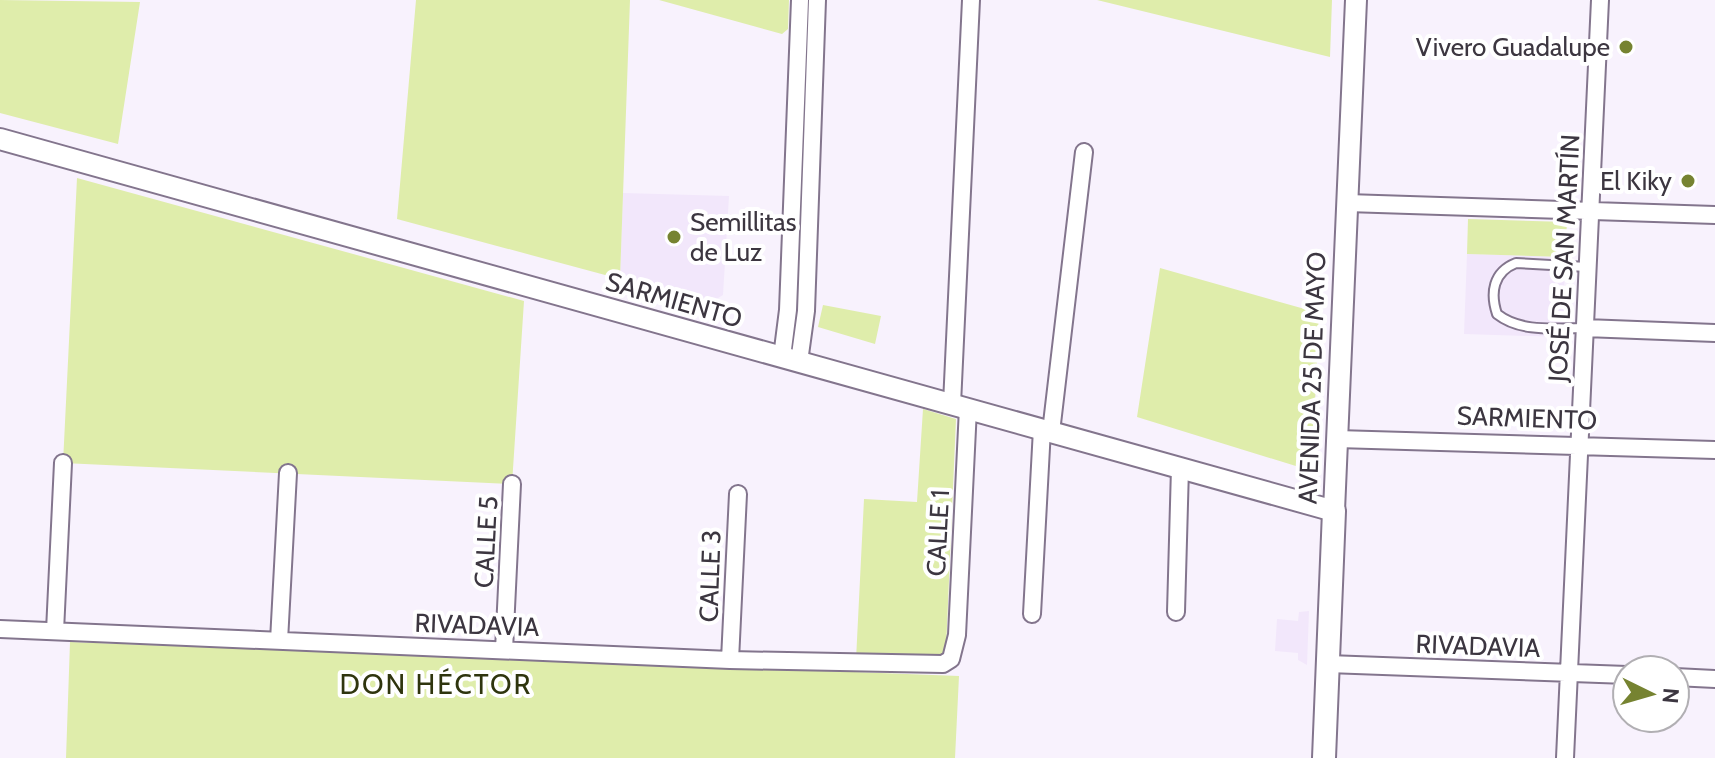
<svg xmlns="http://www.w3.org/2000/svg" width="1715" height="758" font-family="Cabin,sans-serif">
<rect width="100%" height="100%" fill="#f8f2fd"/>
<path fill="#f2e7fb" d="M623 193 729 196 723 295 710 303 620 279Z
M1467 254 1565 257 1563 337 1464 334Z
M1309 611 1307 665 1298 660V653L1275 651 1277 619 1298 621 1299 612Z"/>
<path fill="#dfedab" d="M0 0 140 2 118 144 0 113Z
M416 0H630L620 279 397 219Z
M659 0H789L788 29 782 34Z
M807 0H811L799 285H796Z
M1097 0H1332L1330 57Z
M77 178 524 301 512 484 63 463Z
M1468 219 1567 222 1565 257 1467 254Z
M1160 268 1319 313 1312 471 1137 417Z
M823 305 881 316 875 344 818 327Z
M923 409 956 419 946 649 941 658 856 660 864 499 917 502Z
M70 642 959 676 955 758H66Z"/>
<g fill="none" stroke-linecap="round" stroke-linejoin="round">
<g stroke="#83758d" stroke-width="12">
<path id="service" d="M1585 328C1556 328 1521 333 1497 314 1490 293 1493 272 1516 263L1587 267"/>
</g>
<g stroke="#83758d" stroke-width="20">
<path id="minor" d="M1347 203 1715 215
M1585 328 1715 333
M782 357 788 310 800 0
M799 362 806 311 817 0
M952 404 971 0
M1051 432 1084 152
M1337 439 1715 450
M1176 612 1180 468
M1032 614 1042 429
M0 629 730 660 943 664 951 659 957 635 968 408
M55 631 63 463
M279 641 288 473
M504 650 512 484
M730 660 738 494
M1328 664 1627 675
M1675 677 1715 679
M1565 758 1600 0"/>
</g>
<g stroke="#83758d" stroke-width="24">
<path id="tertiary" d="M0 139 1334 511 1356 0"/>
</g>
<g stroke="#83758d" stroke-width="26">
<path id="secondary" d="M1324 758 1334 511"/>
</g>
<use href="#service" stroke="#fff" stroke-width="8"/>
<use href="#minor" stroke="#fff" stroke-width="16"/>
<use href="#tertiary" stroke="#fff" stroke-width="20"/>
<use href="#secondary" stroke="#fff" stroke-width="22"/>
</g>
<g fill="#768331" stroke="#fff" stroke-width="3">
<circle cx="1626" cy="47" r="8"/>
<circle cx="1688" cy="181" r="8"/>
<circle cx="674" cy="237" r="8"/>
</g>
<g text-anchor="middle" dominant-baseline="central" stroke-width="8" stroke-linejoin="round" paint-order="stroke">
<g font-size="26" fill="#3c3640" stroke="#fff" text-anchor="end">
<text x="1610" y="47">Vivero Guadalupe</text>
<text x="1672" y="181">El Kiky</text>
<text x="690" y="222" text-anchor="start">Semillitas<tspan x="690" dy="30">de Luz</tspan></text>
</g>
<g font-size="26" fill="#3c3640" stroke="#fff">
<text transform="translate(1564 258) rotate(-87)">JOSÉ DE SAN MARTÍN</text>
<text transform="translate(674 300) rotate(16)">SARMIENTO</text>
<text transform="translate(1312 378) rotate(-88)">AVENIDA 25 DE MAYO</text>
<text transform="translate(1527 418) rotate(2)">SARMIENTO</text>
<text transform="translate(938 533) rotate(-87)">CALLE 1</text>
<text transform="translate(486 542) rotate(-87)">CALLE 5</text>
<text transform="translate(710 576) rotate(-88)">CALLE 3</text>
<text transform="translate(477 625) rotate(2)">RIVADAVIA</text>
<text transform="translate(1478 646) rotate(2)">RIVADAVIA</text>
</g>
<g font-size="28" letter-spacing="2" fill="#2f350e" stroke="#fff">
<text x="436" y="684">DON HÉCTOR</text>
</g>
</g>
<g transform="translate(1651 694) rotate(95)"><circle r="38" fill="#ffffff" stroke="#b1afb3" stroke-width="2"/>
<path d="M0-6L14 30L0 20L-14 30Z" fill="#768331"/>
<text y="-12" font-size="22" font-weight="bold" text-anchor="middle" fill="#3c3640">N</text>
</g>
</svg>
